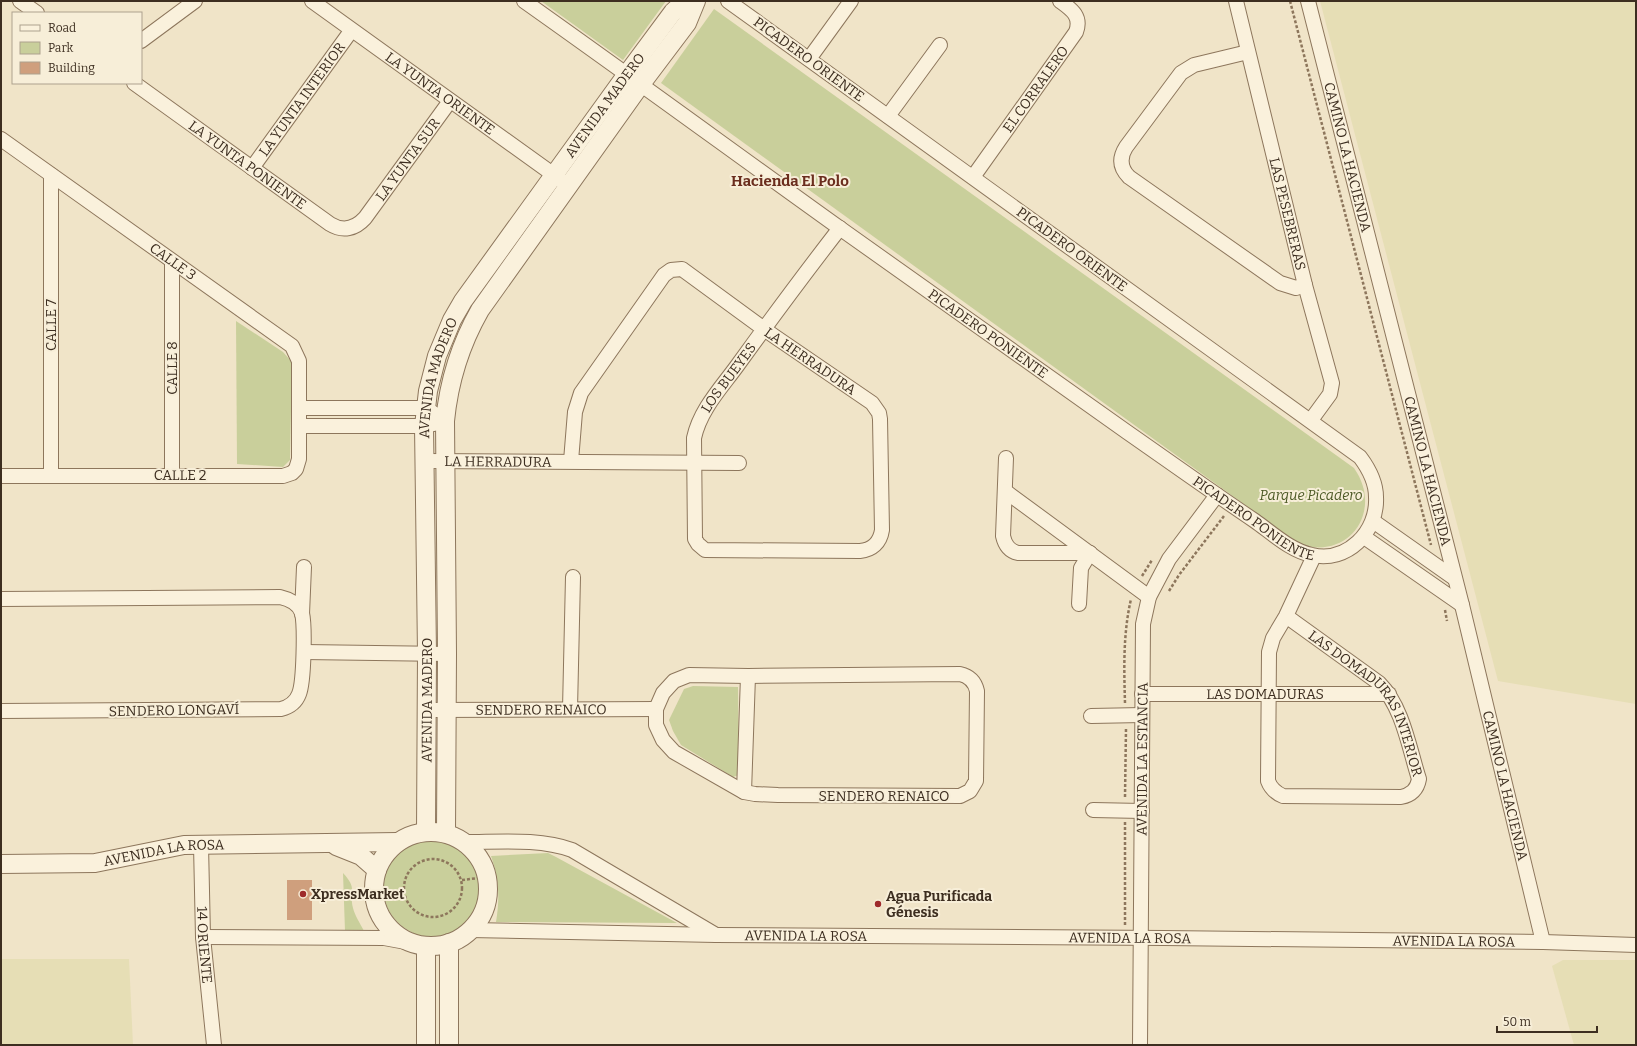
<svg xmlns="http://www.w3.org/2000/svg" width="1637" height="1046" viewBox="0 0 1637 1046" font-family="Bitter,serif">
	<rect width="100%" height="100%" fill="#f0e4c8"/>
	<g fill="#e6deb5">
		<polygon points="1320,1 1636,1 1636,704 1498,681"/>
		<polygon points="1,959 129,959 133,1045 1,1045"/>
		<polygon points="1563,960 1636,960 1636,1045 1574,1045 1552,966"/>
	</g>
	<g fill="#c9cf9b">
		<polygon points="541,1 666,1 623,60"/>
		<path d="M 714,9 L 1354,468 C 1384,511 1349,561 1299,544 L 661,83 Z"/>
		<polygon points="236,321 283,352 292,362 290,460 283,467 237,464"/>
		<polygon points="693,686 738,687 739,775 733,777 681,745 673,731 669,720 684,689"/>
		<circle cx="433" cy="887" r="50"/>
		<path d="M 548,853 L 556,857 L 677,923 L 496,922 C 500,898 499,879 491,856 Z"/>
		<path d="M 343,873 C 358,889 349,891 353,908 C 355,916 360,923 364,931 L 345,931 Z"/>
	</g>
	<rect fill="#cf9f7d" x="287" y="880" width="25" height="40"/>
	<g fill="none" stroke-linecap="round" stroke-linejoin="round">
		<g stroke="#8d765c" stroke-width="16">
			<g id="minor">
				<polyline points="20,1 37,13"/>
				<path id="s1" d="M 312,1 L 561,180"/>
				<path id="s2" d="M 524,1 C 630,76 735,153 841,229 C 936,297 1032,364 1127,432 C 1170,462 1212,492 1255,521 C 1272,533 1291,551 1312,555 C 1347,563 1378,532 1376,497 C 1376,482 1369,469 1360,457 L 728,1"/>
				<path id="s3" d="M 1236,1 L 1305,285 L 1332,383 L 1330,394 L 1311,420"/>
				<path id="s4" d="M 1308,1 L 1462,605 L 1543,942"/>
				<polyline points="141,41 195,1"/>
				<path d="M 1248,52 L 1194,65 L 1181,73 L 1126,147 C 1119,158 1120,168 1129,177 L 1280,283 L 1296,288 L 1305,285"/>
				<polyline points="809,59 851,1"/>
				<path id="s5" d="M 134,83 L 330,224 C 343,232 355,229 365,218 L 450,101"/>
				<polyline points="888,116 940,45"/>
				<path id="s6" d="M 1,139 L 292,346 L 299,361 L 299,459 L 296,469 L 292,473 L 283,476 L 1,476"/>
				<path id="s7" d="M 252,168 L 351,31"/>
				<polyline points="51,175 51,475"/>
				<path id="s8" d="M 973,177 L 1076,32 C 1082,16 1071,9 1060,1"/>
				<polyline points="172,262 172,475"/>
				<polyline points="300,408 426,408 445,421"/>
				<polyline points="301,426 424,426 434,424"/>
				<path d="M 1006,458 L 1003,536 C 1005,545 1009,551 1018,553 L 1090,553"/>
				<path id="s9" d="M 425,461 L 739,463"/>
				<path id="s10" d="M 571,461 L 575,412 L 581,393 L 664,275 L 671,270 L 682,269 L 764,329 L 774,336 L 872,403 L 879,413 L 880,419 L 882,530 C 880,543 872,550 860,551 L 705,550 L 698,544 L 695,539 L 694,438 C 700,410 721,388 737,366 C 771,319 805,273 840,228"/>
				<polyline points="1005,491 1149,597"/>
				<polyline points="1373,521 1454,578"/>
				<polyline points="1364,537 1462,605"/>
				<path d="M 1,599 L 280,597 C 289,599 299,604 302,613 C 305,626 304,682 299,694 C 296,702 289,707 281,709 L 1,711"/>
				<polyline points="1079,604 1081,568 1090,553"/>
				<polyline points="302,614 304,567"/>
				<path id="s11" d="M 1286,616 L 1379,683 C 1403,707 1409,748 1419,779 C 1417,790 1411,795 1401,797 L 1283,796 C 1276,793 1271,789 1268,781 L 1269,652 L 1273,638 L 1286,616 L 1314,556"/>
				<polyline points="304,652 447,654"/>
				<path d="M 960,674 C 969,676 975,682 977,691 L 976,781 L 970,791 L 960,796 L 778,795 L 755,794 L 744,792 L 674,752 L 663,740 L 656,725 L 656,709 L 663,693 L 674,681 L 689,675 L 748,676 Z"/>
				<path id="s12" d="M 1142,694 L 1389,694"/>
				<polyline points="570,709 573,577"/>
				<path id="s13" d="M 426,710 L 656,709"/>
				<polyline points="1091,716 1142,715"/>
				<polyline points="744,792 748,676"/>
				<polyline points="1093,810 1142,811"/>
				<path d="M 465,842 C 499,842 540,838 572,850 L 716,935"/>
				<path id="s14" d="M 201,845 L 203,937 L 214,1045"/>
				<path id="s15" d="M 470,930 L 716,935 L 1164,938 L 1543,942 L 1636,945"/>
				<polyline points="203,937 384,938 411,943"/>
				<path id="s16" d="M 1140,1045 L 1143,624 L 1149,597 L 1169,559 L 1217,495"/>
			</g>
		</g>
		<g stroke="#8d765c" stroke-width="20">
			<g id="tertiary">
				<circle cx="431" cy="889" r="57"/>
				<path id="s17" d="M 426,832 L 427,653 L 424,426 L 428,391 L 437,356 L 452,320 L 463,301 L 627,74 L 673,12 L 685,1"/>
				<path d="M 446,833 L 447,654 L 445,421 C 449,380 460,345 480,310 L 641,84 L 687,23 L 696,1"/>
				<polyline points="336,846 361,856 377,870"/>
				<path id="s18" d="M 1,864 L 95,863 L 184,845 L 398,842"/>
				<polyline points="449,943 449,1045"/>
				<polyline points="426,946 426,1045"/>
			</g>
		</g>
		<g stroke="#8d765c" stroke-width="2.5" stroke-dasharray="3 2" stroke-linecap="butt">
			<polyline points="1290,1 1431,545"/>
			<polyline points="1142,576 1152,560"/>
			<polyline points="1169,591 1179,575 1224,516"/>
			<polyline points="1445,610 1447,621"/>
			<path d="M 1125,703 C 1124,668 1123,634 1131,599"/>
			<polyline points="1125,797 1126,728"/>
			<polyline points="1125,822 1125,925"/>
			<circle cx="433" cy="888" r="29"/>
			<polyline points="462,880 487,877"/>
			<polyline points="375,901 404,892"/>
		</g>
		<use href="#minor" stroke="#faf1dc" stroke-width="14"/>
		<use href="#tertiary" stroke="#faf1dc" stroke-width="18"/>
	</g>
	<g fill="#9e2a2b" stroke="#f7eed8" stroke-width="1.5">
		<circle cx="303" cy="894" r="4"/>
		<circle cx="878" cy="904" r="4"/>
	</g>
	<g text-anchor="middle" stroke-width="4" stroke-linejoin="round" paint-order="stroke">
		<g font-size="14" fill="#3d2e20" stroke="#f7eed8">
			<text transform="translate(809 59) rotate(36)" y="5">PICADERO ORIENTE</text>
			<text dy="5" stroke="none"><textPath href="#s8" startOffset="108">EL CORRALERO</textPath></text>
			<text dy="5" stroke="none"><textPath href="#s1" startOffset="158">LA YUNTA ORIENTE</textPath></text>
			<text dy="5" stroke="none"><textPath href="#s7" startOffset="85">LA YUNTA INTERIOR</textPath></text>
			<text dy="5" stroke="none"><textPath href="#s17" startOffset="780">AVENIDA MADERO</textPath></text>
			<text dy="5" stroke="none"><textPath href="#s4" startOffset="161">CAMINO LA HACIENDA</textPath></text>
			<text dy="5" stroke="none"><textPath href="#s5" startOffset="353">LA YUNTA SUR</textPath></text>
			<text dy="5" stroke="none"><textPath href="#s5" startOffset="140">LA YUNTA PONIENTE</textPath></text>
			<text dy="5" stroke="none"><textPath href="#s3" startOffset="219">LAS PESEBRERAS</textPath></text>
			<text transform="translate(1072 249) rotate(36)" y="5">PICADERO ORIENTE</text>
			<text dy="5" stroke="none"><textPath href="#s6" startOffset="211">CALLE 3</textPath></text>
			<text transform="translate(51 325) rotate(-90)" y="5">CALLE 7</text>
			<text dy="5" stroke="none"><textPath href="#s2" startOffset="571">PICADERO PONIENTE</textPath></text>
			<text dy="5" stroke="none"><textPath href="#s10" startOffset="391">LA HERRADURA</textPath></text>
			<text transform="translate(172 368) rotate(-90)" y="5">CALLE 8</text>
			<text dy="5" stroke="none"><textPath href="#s10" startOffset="969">LOS BUEYES</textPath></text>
			<text dy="5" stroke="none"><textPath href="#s17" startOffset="456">AVENIDA MADERO</textPath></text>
			<text dy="5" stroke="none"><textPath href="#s9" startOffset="73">LA HERRADURA</textPath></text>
			<text dy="5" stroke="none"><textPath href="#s4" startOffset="485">CAMINO LA HACIENDA</textPath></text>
			<text x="180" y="480">CALLE 2</text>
			<text dy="5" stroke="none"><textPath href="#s2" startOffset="895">PICADERO PONIENTE</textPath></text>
			<text dy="5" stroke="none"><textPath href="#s12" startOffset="123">LAS DOMADURAS</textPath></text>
			<text dy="5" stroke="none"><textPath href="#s17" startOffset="132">AVENIDA MADERO</textPath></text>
			<text dy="5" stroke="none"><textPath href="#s11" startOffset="123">LAS DOMADURAS INTERIOR</textPath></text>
			<text dy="5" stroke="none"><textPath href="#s13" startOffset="115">SENDERO RENAICO</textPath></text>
			<text transform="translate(174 710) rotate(-1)" y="5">SENDERO LONGAVÍ</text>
			<text dy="5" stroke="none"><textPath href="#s16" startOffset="286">AVENIDA LA ESTANCIA</textPath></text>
			<text dy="5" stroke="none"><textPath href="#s4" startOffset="809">CAMINO LA HACIENDA</textPath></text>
			<text x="884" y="801">SENDERO RENAICO</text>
			<text dy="5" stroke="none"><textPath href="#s18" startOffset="164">AVENIDA LA ROSA</textPath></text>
			<text dy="5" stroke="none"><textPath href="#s15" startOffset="336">AVENIDA LA ROSA</textPath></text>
			<text dy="5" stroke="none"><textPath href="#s15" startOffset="660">AVENIDA LA ROSA</textPath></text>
			<text dy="5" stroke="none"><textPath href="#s15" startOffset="984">AVENIDA LA ROSA</textPath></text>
			<text dy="5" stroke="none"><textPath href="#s14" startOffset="100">14 ORIENTE</textPath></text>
		</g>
		<g font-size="14" font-style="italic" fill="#4d5a26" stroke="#f7eed8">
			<text x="1311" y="500">Parque Picadero</text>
		</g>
		<g font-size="14" font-weight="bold" fill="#3d2e20" stroke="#f7eed8" text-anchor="start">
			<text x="311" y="899">XpressMarket</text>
			<text x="886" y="901">Agua Purificada<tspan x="886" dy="16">Génesis</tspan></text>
		</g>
		<g font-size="15" font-weight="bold" fill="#6b2e1e" stroke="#f7eed8">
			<text x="790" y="186">Hacienda El Polo</text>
		</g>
	</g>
	<rect width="1637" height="1046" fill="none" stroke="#3d2e20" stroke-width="4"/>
	<rect x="12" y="12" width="130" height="72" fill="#f7eed8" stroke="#ada18e"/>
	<rect x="20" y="25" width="20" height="6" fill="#faf1dc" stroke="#ada18e"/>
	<text x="48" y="32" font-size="12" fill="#3d2e20">Road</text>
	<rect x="20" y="42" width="20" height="12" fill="#c9cf9b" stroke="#ada18e"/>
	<text x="48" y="52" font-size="12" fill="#3d2e20">Park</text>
	<rect x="20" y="62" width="20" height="12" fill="#cf9f7d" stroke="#ada18e"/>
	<text x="48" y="72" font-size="12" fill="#3d2e20">Building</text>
	<path d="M1497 1026v6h100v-6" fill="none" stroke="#3d2e20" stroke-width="2"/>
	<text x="1503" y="1026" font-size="12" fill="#3d2e20" stroke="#f7eed8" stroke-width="3" paint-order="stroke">50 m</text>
</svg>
